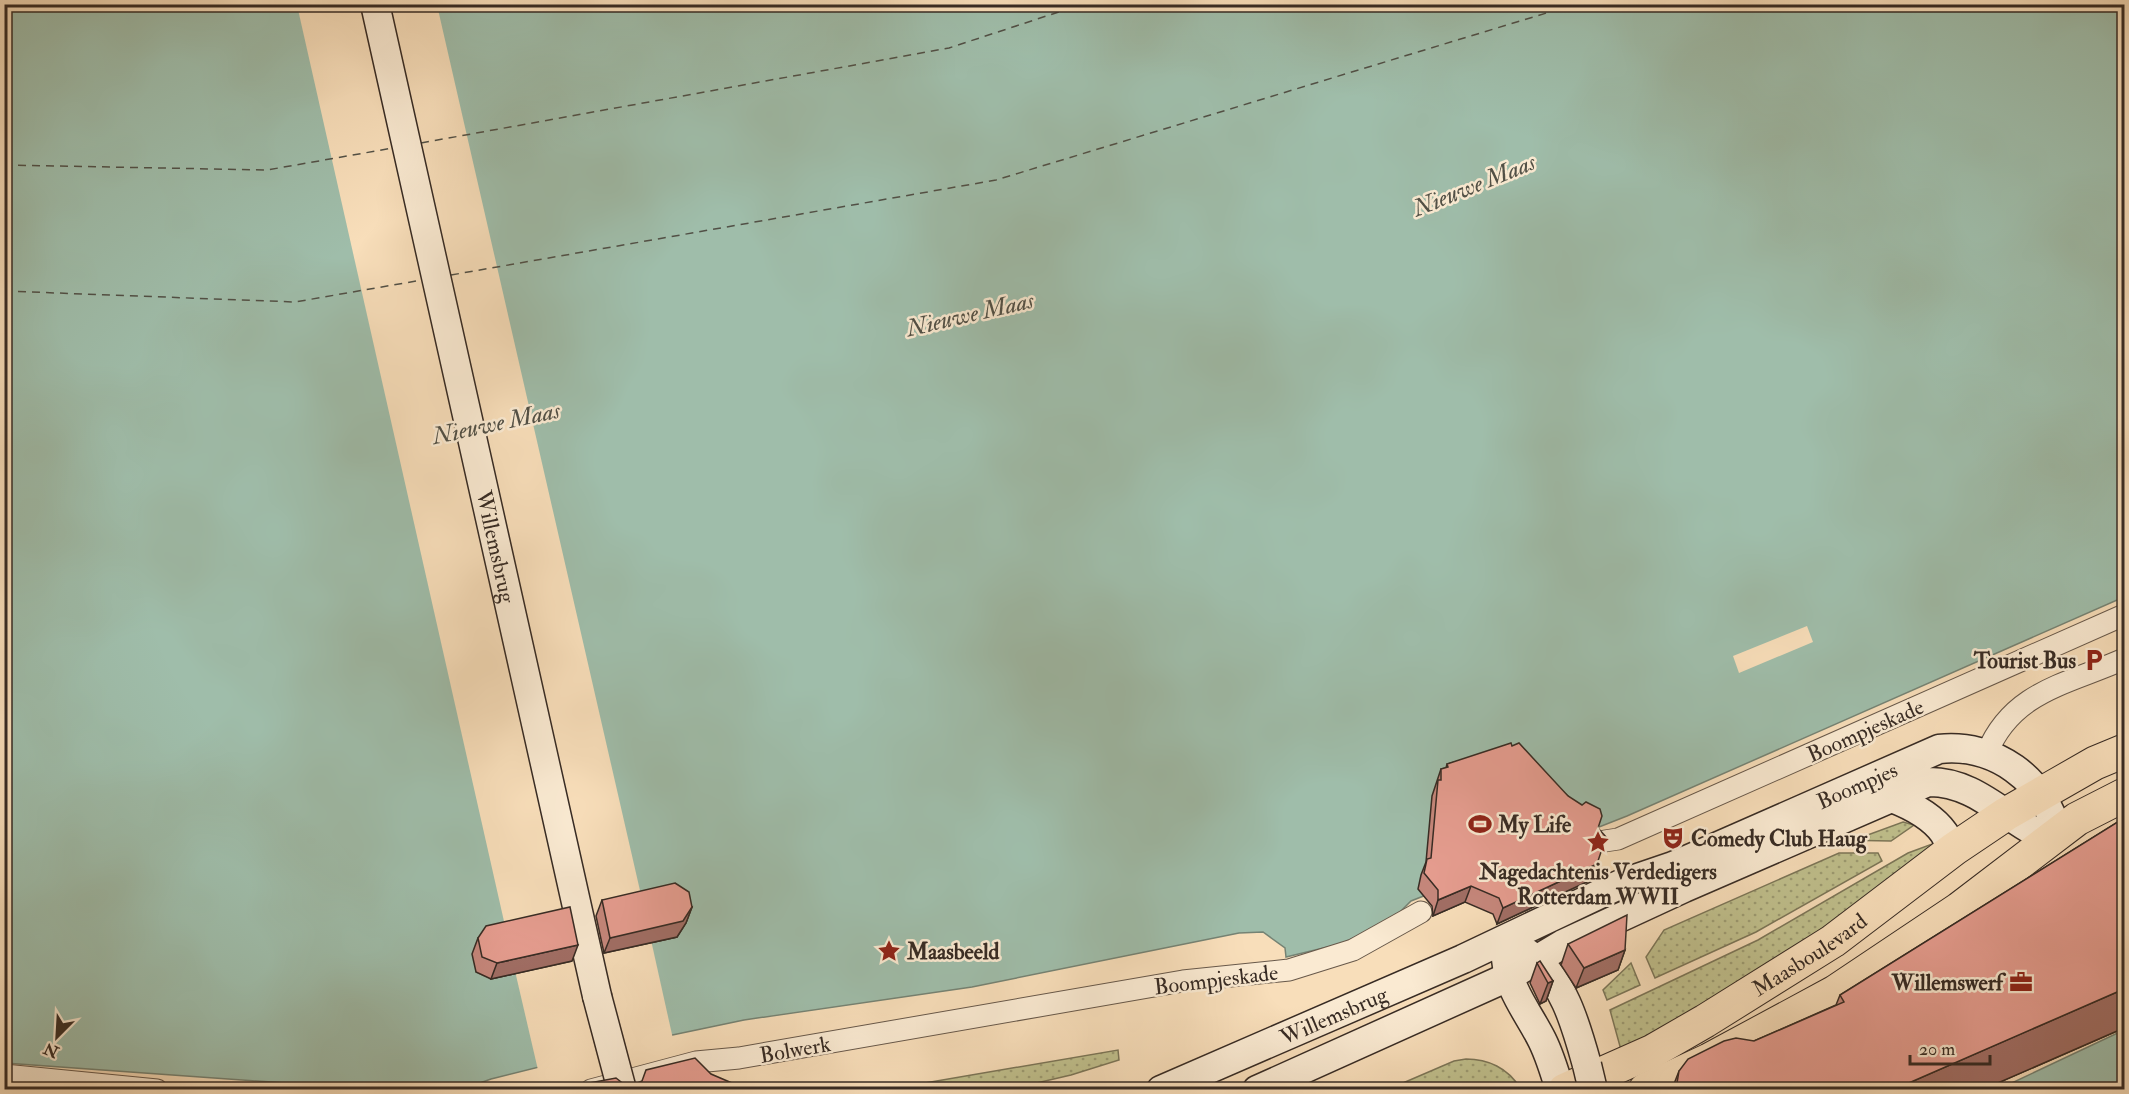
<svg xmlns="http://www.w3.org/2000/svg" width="2129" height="1094" viewBox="0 0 2129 1094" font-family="'IM FELL Double Pica',serif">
	<defs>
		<pattern id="grass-dots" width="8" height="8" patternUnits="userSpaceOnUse" patternTransform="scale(1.5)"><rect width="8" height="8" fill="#c0c08d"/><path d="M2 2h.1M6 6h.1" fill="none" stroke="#9d9c73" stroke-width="1.8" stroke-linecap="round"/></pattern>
	</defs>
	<rect width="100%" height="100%" fill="#f8deba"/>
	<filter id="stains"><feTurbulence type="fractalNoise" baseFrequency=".00333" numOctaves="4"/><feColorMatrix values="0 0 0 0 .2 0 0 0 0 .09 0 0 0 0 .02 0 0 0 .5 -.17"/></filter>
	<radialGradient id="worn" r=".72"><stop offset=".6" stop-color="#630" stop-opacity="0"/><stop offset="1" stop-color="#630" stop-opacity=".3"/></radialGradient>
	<g fill="url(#grass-dots)" stroke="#7c7658" stroke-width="1.5">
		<polygon points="1903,822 1914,825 1891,841 1837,840 1825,843 1824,840 1834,837 1865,836"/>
		<polygon points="1932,844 1934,846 1930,855 1738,986 1621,1050 1610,1010 1758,940 1908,853"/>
		<polygon points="1839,853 1878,853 1882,861 1756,932 1655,978 1646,957 1664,930"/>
		<polygon points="1631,963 1640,985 1607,1000 1603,990"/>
		<polygon points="1118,1050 1119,1060 1071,1075 1011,1089 890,1089"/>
		<path d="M 1466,1059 C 1488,1059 1508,1068 1520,1088 L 1389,1089 L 1454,1061 Z"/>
	</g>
	<g fill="#9fbdaa" stroke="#758374" stroke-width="1.5" fill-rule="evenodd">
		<path d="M 4,5 L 2124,5 L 2124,597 L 1627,816 L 1411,901 L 1390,922 L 1340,944 L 1286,957 L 1285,948 L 1263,932 L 1239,933 L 972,987 L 744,1020 L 639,1042 L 491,1079 L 480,1083 L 475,1089 L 370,1089 L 5,1063 ZM 669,899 L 677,937 L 491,979 L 476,972 L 481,942 Z"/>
		<polygon points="2124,1030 2124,1089 1999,1089"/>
	</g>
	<g fill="#f8deba">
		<polygon points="297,5 437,5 644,908 508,939"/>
		<polygon points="1807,626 1813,642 1739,673 1733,656"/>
		<polygon points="651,940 673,1039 538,1070 515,971"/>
	</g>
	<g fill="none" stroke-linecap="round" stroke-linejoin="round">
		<g stroke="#515046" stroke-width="1.5" stroke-dasharray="8 6" stroke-linecap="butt">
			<polyline points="421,143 949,48 1083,4"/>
			<polyline points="4,165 267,170 393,148"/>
			<polyline points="451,275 996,180 1576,4"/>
			<polyline points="4,291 295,302 422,280"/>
		</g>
		<g stroke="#67584a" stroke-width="23">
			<g id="street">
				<path d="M 1987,753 C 2012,691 2068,684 2124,659"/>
				<polyline points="1605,841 1618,839 2124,615"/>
				<polyline points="4,1075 157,1090"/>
				<polyline points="591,1090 696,1062 739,1058 1183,981 1289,970 1353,950 1421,912"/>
			</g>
		</g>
		<g stroke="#372b24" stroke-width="31">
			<g id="secondary">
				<path id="s1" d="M 375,4 L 597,996"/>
				<path d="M 1892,798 C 1910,805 1932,816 1944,833 C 1947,838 1949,844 1954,849"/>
				<path d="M 1527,953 C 1563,977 1576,1025 1587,1065"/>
				<path d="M 1506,959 C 1509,991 1528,1012 1542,1040 C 1550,1056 1555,1073 1560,1090"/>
				<path id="s2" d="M 1161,1090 L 1463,959 L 1623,883 L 1673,866 L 1939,749 C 1994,743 2045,779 2057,833 L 2047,835 L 2035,832 C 2000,813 1971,781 1928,782 L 1684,888 L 1563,944 L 1508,977 L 1257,1090"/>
			</g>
		</g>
		<g stroke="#372b24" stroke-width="35">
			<g id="primary">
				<path id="s3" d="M 1565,1090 L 1653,1051 L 1705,1021 L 1833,941 L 1954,849 L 2006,814 L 2095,763 L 2124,751"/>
				<polyline points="1645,1090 1709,1060 1835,992 1959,909 2077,819 2124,795"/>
			</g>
		</g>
		<use href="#street" stroke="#faead2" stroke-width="21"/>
		<use href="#secondary" stroke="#faead2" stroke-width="28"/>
		<use href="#primary" stroke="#f8deba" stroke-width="33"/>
		<g stroke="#372b24" stroke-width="31" stroke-linecap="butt">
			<g id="secondary-bridge">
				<polyline points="597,996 622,1090"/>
				<polyline points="1587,1065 1593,1090"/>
			</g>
		</g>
		<use href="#secondary-bridge" stroke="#faead2" stroke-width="28"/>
	</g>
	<g fill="#c6877c" stroke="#372b24" stroke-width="1.5">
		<polygon points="1512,746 1568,796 1598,828 1591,880 1497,924 1493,914 1465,902 1433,916 1432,906 1418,889 1421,875 1426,862 1432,796 1441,769 1446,768 1447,764"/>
		<polygon points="2124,818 2124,1028 1984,1089 1672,1089 1679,1071 1754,1041 1836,1005 1840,995"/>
		<polygon points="602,900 692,907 686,923 677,937 604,953 596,916"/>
		<polygon points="478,938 572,961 491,979 476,972 472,954"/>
		<polygon points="1568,944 1625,950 1618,970 1576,988 1561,965"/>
		<polygon points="1537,963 1553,981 1546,1001 1540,1004 1530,983"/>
	</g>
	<g fill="#a16e65" stroke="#372b24" stroke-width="1.5">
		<polygon points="1597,864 1591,880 1497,924 1503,908"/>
		<polygon points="1471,886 1465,902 1433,916 1438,900"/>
		<polygon points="692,907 686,923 677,937 604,953 610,938"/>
		<polygon points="578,945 572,961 491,979 497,963"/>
		<polygon points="1625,950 1618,970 1576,988 1584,968"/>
		<polygon points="1553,981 1546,1001 1540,1004 1548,983"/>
		<polygon points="2124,989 2124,1028 1984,1089 1895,1089"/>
	</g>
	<g fill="#e69d90" stroke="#372b24" stroke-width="1.5">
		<polygon points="1511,743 1512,746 1519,743 1568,796 1582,805 1586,802 1600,809 1602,816 1598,828 1606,837 1597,864 1503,908 1499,898 1471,886 1438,900 1438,890 1424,873 1427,859 1431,858 1438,780 1441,780 1441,769 1448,767 1447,764"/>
		<polygon points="2124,818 2124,989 1895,1089 1676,1089 1679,1071 1688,1059 1724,1041 1736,1038 1754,1041 1844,1002 1840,995"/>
		<polygon points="675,883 689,892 692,907 683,921 610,938 602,900"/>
		<polygon points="570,907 578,945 497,963 482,957 478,938 486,926"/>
		<polygon points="1627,915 1625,950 1584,968 1568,944"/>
		<polygon points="1540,961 1553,981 1548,983 1537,963"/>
		<polygon points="695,1058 711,1074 746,1089 557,1089 616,1078 625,1085 633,1085 642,1081 646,1070"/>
	</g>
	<defs>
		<g id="parking-bare" transform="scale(1.8)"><path d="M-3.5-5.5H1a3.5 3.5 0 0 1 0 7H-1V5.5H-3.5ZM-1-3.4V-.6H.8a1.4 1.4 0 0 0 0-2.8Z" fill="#8f2418" stroke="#faead2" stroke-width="2.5" paint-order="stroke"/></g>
		<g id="stadium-bare" transform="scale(1.8)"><path d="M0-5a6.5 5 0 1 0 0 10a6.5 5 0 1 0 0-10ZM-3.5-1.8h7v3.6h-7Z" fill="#8f2418" stroke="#faead2" stroke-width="2.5" paint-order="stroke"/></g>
		<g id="theatre-bare" transform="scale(1.8)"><path d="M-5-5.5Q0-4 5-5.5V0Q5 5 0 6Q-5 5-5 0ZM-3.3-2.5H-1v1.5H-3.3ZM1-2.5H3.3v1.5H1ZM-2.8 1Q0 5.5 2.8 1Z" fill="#8f2418" stroke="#faead2" stroke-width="2.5" paint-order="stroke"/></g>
		<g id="sight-bare" transform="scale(1.8)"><path d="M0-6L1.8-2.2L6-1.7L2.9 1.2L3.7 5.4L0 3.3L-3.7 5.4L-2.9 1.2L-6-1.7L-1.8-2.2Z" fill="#8f2418" stroke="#faead2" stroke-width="2.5" paint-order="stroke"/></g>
		<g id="office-bare" transform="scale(1.8)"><path d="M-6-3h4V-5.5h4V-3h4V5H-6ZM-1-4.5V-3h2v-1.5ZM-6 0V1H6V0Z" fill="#8f2418" stroke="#faead2" stroke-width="2.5" paint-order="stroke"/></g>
	</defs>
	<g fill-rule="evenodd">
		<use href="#parking-bare" x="2094" y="660"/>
		<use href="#stadium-bare" x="1480" y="824"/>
		<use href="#theatre-bare" x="1673" y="838"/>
		<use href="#sight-bare" x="1598" y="842"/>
		<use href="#sight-bare" x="889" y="951"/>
		<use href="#office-bare" x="2021" y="982"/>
	</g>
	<g text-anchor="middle" stroke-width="5" stroke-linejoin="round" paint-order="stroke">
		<g font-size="22" fill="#372b24" stroke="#faead2">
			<text dy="8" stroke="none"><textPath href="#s1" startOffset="556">Willemsbrug</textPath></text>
			<text transform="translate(1865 730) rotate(-24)" y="8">Boompjeskade</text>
			<text dy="8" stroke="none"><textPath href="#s2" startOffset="760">Boompjes</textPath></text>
			<text dy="8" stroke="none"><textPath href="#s3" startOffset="280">Maasboulevard</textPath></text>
			<text transform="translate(1216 979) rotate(-7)" y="8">Boompjeskade</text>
			<text dy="8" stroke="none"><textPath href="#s2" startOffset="188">Willemsbrug</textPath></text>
			<text transform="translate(795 1049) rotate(-10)" y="8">Bolwerk</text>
		</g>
		<g font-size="22" font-weight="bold" fill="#372b24" stroke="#faead2" text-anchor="start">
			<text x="2076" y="668" text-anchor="end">Tourist Bus</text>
			<text x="1498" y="832">My Life</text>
			<text x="1691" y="846">Comedy Club Haug</text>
			<text x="1598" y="879" text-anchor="middle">Nagedachtenis Verdedigers<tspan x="1598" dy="25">Rotterdam WWII</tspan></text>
			<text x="907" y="959">Maasbeeld</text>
			<text x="2003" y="990" text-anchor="end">Willemswerf</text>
		</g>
		<g font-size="24" font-style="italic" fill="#515046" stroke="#faead2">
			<text transform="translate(1474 185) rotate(-22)" y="8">Nieuwe Maas</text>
			<text transform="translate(970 314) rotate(-13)" y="8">Nieuwe Maas</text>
			<text transform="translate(496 423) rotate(-12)" y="8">Nieuwe Maas</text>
		</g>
	</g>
	<rect width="2129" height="1094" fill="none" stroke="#f8deba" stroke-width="24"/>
	<rect x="6" y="6" width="2117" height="1082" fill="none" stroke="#372b24" stroke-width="3"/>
	<rect x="12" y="12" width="2105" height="1070" fill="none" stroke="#372b24" stroke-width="1.5"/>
	<g transform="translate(57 1037) rotate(204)" stroke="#faead2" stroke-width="4.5" paint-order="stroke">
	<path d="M0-4.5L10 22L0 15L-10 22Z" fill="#372b24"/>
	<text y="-9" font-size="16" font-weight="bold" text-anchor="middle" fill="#372b24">N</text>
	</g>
	<path d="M1910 1055v9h80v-9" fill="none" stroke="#372b24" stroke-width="3"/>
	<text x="1919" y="1055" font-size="18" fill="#372b24" stroke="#faead2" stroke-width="4.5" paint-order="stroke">20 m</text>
	<rect width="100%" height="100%" filter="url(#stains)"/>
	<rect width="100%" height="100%" fill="url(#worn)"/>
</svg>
